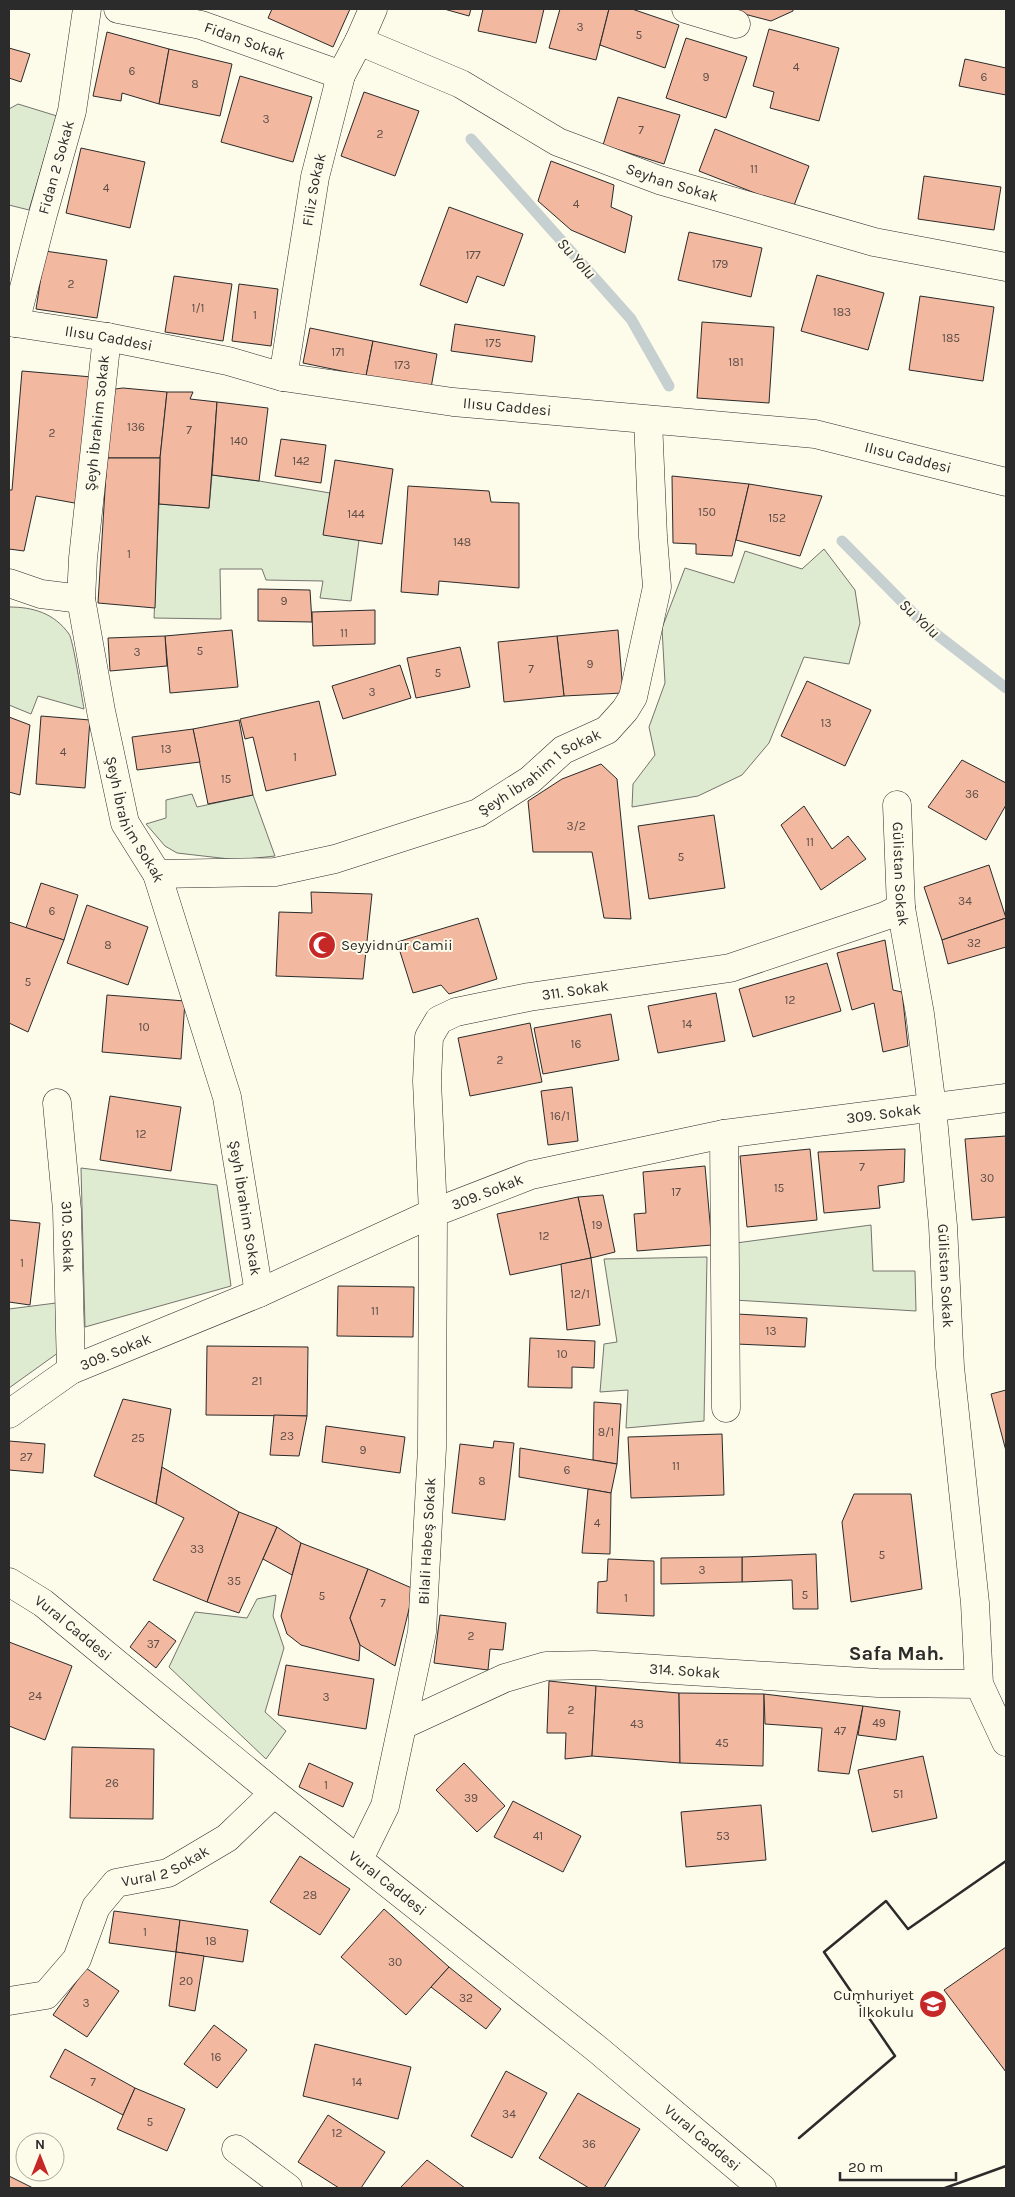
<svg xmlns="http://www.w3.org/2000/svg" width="1015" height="2197" viewBox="0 0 1015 2197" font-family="Karla,sans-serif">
	<rect width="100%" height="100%" fill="#fdfbea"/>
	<g fill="#deebd1" stroke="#74746e">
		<polygon points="18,104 57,116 29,210 9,205 9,109"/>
		<polygon points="212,475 259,481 330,493 359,540 351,601 320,598 323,581 266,580 262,569 220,569 221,619 154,618 159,504 209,508"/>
		<polygon points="824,549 855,590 860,623 849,664 804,657 769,743 742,775 698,796 632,807 633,784 655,755 649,727 665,683 662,628 685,568 734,583 745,551 802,569"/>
		<path d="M 9,607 C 33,607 54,613 69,634 C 73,639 82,698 84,709 L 38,696 L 31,714 L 9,705 Z"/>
		<polygon points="192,794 197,807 253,795 275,856 238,860 177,853 165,846 146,824 166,818 166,800"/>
		<polygon points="81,1168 217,1185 231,1286 85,1327"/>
		<polygon points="871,1225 873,1271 915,1271 916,1311 734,1300 736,1243"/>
		<polygon points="707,1257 704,1421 626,1428 628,1390 600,1392 604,1344 617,1342 604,1259"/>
		<polygon points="56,1303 62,1350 9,1388 9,1309"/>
		<polygon points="276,1595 273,1616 284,1648 265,1712 286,1731 266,1759 169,1667 195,1612 247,1618 257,1599"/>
	</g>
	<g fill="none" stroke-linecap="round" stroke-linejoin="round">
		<g stroke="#c7d0d0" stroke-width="11">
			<polyline points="471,139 631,319 669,386"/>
			<polyline points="842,541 927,627 1006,688"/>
		</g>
	</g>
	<g fill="#f2b8a0" stroke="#2b2b2b">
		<polygon points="272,9 350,9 333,47 268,18"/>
		<polygon points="444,9 471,9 469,16"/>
		<polygon points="483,9 544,9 536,43 478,31"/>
		<polygon points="560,9 609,9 596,60 549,48"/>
		<polygon points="609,9 632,9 679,25 665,68 600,45"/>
		<polygon points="725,9 793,9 793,11 771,21"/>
		<polygon points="769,29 839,48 819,121 770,108 774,92 753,86"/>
		<polygon points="107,32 169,49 159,104 122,93 121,101 93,96"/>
		<polygon points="686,38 747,57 726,118 666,98"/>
		<polygon points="9,48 30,54 21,82 9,78"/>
		<polygon points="169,49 232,64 220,116 159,104"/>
		<polygon points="965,59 1006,68 1006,95 959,86"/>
		<polygon points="240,76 312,97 293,162 221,142"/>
		<polygon points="364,92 419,111 395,176 341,156"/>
		<polygon points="618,97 680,115 664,164 603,145"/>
		<polygon points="715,129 809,166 793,208 699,171"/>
		<polygon points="81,148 145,162 130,228 66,213"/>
		<polygon points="551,161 614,185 611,207 632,216 625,253 571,230 538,201"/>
		<polygon points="924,176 1001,187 994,230 918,219"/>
		<polygon points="449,207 523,234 504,286 477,276 467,303 420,285"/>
		<polygon points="689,232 762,248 751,297 678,280"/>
		<polygon points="45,251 107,260 97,318 36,309"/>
		<polygon points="817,275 884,293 868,350 801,331"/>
		<polygon points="174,276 232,284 223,341 165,332"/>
		<polygon points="239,284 278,289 271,346 232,341"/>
		<polygon points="920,296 994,307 983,381 909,370"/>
		<polygon points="702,322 774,327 769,403 697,398"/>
		<polygon points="455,324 535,336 532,362 451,351"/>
		<polygon points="310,328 373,341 366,376 303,363"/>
		<polygon points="373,341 437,354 431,388 366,376"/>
		<polygon points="22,371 92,377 80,504 36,496 24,551 9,549 9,490 12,490"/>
		<polygon points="123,388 167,392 160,458 107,458 115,389"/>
		<polygon points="167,392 193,392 190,399 217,402 209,508 159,504 160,458"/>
		<polygon points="217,402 268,408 259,481 212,475"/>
		<polygon points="281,439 326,445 321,483 275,476"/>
		<polygon points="107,458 160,458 155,608 98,603"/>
		<polygon points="335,460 393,469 382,544 323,535"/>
		<polygon points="672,476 749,484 732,556 696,554 696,544 673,543"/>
		<polygon points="749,484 822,496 800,556 736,540"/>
		<polygon points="408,486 489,491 491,502 519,503 519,588 439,581 438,595 401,592"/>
		<polygon points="258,589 310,590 312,622 258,621"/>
		<polygon points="375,610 375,644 313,646 312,612"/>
		<polygon points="232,630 238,687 170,693 165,636"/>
		<polygon points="618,630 623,693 564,696 557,636"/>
		<polygon points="165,636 167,666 110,671 108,638"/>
		<polygon points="557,636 564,696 504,702 498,642"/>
		<polygon points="460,647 470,687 416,698 407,658"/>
		<polygon points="400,665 411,698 343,719 332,686"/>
		<polygon points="807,681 871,710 845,766 781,736"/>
		<polygon points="319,701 336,775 266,791 253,737 245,739 240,719"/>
		<polygon points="41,716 90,720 85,788 36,784"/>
		<polygon points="9,717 30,725 20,795 9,792"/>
		<polygon points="239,720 253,795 208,804 193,729"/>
		<polygon points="193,729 200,762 137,770 132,737"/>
		<polygon points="962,760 1006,783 1006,805 986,840 928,807"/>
		<polygon points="601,764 617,779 631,919 604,918 592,852 533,852 528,801 562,779"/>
		<polygon points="804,806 832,849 848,836 866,859 821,890 781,825"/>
		<polygon points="714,815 725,888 649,899 638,826"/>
		<polygon points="989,865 1006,918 942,940 924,887"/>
		<polygon points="41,883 78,895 64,940 26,928"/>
		<polygon points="311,892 372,894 363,979 276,976 279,912 312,913"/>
		<polygon points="87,905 148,927 128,985 67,963"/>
		<polygon points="478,918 497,979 449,994 441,985 413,993 397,942"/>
		<polygon points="1006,918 1006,947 948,964 942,940"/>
		<polygon points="9,922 64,940 28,1032 9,1023"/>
		<polygon points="885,940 893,990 902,992 908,1046 883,1052 874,1003 852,1010 837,953"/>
		<polygon points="827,963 841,1011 753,1037 739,989"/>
		<polygon points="716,993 725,1041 658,1053 648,1006"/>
		<polygon points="107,995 185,1001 181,1059 102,1052"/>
		<polygon points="611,1014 619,1060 543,1074 534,1028"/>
		<polygon points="530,1023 542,1082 470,1096 458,1038"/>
		<polygon points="572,1087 578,1141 548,1145 541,1091"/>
		<polygon points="110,1096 181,1107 171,1171 100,1160"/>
		<polygon points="1006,1136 1006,1217 972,1220 965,1139"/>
		<polygon points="810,1149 817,1220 747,1227 740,1156"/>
		<polygon points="905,1149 904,1182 878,1186 880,1208 824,1213 818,1152"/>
		<polygon points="705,1166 712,1245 637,1251 634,1214 646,1213 643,1172"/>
		<polygon points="603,1195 615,1252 591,1258 578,1197"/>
		<polygon points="578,1197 591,1258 510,1275 497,1214"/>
		<polygon points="9,1220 40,1223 30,1305 9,1302"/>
		<polygon points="591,1258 600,1325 567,1330 561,1264"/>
		<polygon points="338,1286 414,1287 413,1337 337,1336"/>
		<polygon points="737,1314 807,1318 805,1347 736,1344"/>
		<polygon points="530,1338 595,1341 594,1368 572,1367 572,1388 528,1387"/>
		<polygon points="207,1346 308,1347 307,1416 206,1415"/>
		<polygon points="1006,1390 1006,1451 991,1394"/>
		<polygon points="123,1399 171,1409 156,1504 94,1476"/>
		<polygon points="594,1402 621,1404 617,1464 593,1460"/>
		<polygon points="274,1415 307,1416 299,1456 270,1455"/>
		<polygon points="326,1426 405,1437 400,1473 322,1462"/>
		<polygon points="722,1434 724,1495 631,1498 628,1437"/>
		<polygon points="9,1441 45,1444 43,1473 9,1470"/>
		<polygon points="494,1441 514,1443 505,1520 452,1513 460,1444 493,1448"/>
		<polygon points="520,1448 617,1464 611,1493 519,1477"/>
		<polygon points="162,1467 239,1512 207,1602 153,1580 184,1518 156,1504"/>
		<polygon points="588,1489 611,1493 610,1554 582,1553"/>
		<polygon points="854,1494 911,1494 922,1589 851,1602 842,1522"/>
		<polygon points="239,1512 277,1527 239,1613 207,1602"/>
		<polygon points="277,1527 301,1543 292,1575 263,1559"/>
		<polygon points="301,1543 368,1569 350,1618 360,1645 359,1661 301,1645 287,1634 281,1616"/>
		<polygon points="816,1554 818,1609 793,1609 792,1580 742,1582 742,1557"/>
		<polygon points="742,1557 742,1582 661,1584 661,1558"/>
		<polygon points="608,1559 654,1561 654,1616 597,1613 598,1582 607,1581"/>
		<polygon points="368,1569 414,1589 395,1666 360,1645 350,1618"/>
		<polygon points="440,1615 506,1623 503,1650 490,1649 488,1670 434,1663"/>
		<polygon points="149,1621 176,1641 156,1668 130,1647"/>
		<polygon points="9,1642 72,1666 45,1740 9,1726"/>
		<polygon points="286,1665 374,1679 366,1729 278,1715"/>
		<polygon points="549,1681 596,1686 592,1756 565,1759 566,1733 547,1733"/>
		<polygon points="596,1686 679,1693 680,1763 592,1756"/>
		<polygon points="679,1693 764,1694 763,1766 680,1763"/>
		<polygon points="764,1694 863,1706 849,1774 818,1771 822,1728 765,1724"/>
		<polygon points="863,1706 900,1711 896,1740 858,1735"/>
		<polygon points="72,1747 154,1749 153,1819 70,1818"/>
		<polygon points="923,1756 937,1818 872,1832 858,1770"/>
		<polygon points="309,1763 353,1783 343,1807 299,1787"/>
		<polygon points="464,1763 505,1806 477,1832 436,1790"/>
		<polygon points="513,1801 581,1836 563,1872 494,1837"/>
		<polygon points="761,1805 766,1860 686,1867 681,1812"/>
		<polygon points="300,1856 350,1889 320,1935 270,1902"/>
		<polygon points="384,1909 449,1967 406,2015 341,1957"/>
		<polygon points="114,1911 180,1920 176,1952 109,1943"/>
		<polygon points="180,1920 248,1930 243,1962 176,1952"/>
		<polygon points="1006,1947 1006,2072 944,1990"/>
		<polygon points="176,1952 204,1956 195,2011 169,2006"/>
		<polygon points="449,1967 501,2009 486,2029 431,1987"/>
		<polygon points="86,1968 119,1991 87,2037 53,2015"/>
		<polygon points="214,2025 247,2050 217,2088 184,2064"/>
		<polygon points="315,2044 411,2067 398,2119 303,2096"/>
		<polygon points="65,2049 135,2088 123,2115 50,2077"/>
		<polygon points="506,2071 547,2093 512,2158 471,2136"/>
		<polygon points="135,2088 185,2109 167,2151 117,2129"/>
		<polygon points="578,2093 640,2129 604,2188 589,2188 539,2158"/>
		<polygon points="328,2115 385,2152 361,2188 339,2188 298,2162"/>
		<polygon points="427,2160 465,2188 400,2188"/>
		<polygon points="9,2176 33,2188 9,2188"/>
	</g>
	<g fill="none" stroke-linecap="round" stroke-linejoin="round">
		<g stroke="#2b2b2b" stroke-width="29">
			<g id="minor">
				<path id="s1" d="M 118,9 L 201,25 L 341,75"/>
				<polyline points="686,9 736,24"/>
				<path id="s2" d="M 359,41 L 461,84 L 558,142 L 659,180 L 874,242 L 1006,267"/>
				<path id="s3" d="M 15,323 L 43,214 L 72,111 L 87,9"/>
				<path id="s4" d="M 107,337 L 83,558 L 81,599 L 101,711 L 125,823 L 157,874 L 227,1097 L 259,1293"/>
				<path id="s5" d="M 283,377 L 315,177 L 341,75 L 359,41 L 373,9"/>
				<polyline points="9,583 41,594 81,599"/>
				<path id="s6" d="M 897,805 L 901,908 L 920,1014 L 932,1107 L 943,1226 L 950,1367 L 975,1603 L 979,1684 L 1006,1742"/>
				<path id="s7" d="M 157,874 L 275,872 L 335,859 L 478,813 L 530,780 L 563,750 L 607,730 L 625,710 L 633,697 L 657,587 L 653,537 L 648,420"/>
				<path id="s8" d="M 57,1103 L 67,1210 L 71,1370"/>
				<polyline points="724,1134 726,1408"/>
				<path id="s9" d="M 9,1414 L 71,1370 L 259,1293 L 433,1213 L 531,1175 L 724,1134 L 1006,1098"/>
				<path id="s10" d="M 9,1582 L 43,1603 L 274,1793 L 597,2049 L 762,2188"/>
				<path id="s11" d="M 403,1725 L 505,1678 L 546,1666 L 594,1665 L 878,1683 L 979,1684"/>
				<path id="s12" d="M 359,1859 L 385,1806 L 422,1632 L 432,1448 L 433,1213 L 427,1081 L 429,1037 L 439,1020 L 456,1012 L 529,997 L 730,968 L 885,916 L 901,908"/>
				<path id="s13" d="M 9,2001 L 46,1995 L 77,1959 L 96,1907 L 116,1883 L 168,1873 L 227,1838 L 274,1793"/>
				<polyline points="236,2149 288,2188"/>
			</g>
		</g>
		<g stroke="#2b2b2b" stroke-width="29">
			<g id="major">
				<path id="s14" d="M 9,322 L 107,337 L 228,361 L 283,377 L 453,402 L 815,434 L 1006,482"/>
			</g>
		</g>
		<use href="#minor" stroke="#fdfbea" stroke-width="28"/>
		<use href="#major" stroke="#fdfbea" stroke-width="28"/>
		<g stroke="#2b2b2b" stroke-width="2.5">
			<polyline points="799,2138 895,2056 824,1952 886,1901 908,1929 1006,1861"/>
			<polyline points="945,2188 1006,2166"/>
		</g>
	</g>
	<defs>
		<g id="mosque-disc" transform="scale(1.4375)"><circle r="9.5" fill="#c62828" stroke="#fdfbea"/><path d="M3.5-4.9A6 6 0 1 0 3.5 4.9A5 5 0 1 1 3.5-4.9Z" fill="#fff"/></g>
		<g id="school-disc" transform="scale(1.4375)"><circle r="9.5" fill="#c62828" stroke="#fdfbea"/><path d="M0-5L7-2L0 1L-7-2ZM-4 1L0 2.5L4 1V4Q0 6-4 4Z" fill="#fff"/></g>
	</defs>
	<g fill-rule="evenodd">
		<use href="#mosque-disc" x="322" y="945"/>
		<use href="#school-disc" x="933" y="2004"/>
	</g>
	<g text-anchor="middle" stroke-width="4" stroke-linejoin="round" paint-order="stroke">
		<g font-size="12" fill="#5d4e48">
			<text x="580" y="31">3</text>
			<text x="639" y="39">5</text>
			<text x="796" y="71">4</text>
			<text x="132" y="75">6</text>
			<text x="706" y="81">9</text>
			<text x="984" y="81">6</text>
			<text x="195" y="88">8</text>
			<text x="266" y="123">3</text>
			<text x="641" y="134">7</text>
			<text x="380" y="138">2</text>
			<text x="754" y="173">11</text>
			<text x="106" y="192">4</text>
			<text x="576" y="208">4</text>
			<text x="473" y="259">177</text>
			<text x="720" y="268">179</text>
			<text x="71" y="288">2</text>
			<text x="198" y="312">1/1</text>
			<text x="842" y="316">183</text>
			<text x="255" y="319">1</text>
			<text x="951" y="342">185</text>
			<text x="493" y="347">175</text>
			<text x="338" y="356">171</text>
			<text x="736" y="366">181</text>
			<text x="402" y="369">173</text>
			<text x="136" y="431">136</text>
			<text x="189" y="434">7</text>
			<text x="52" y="437">2</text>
			<text x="239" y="445">140</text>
			<text x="301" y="465">142</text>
			<text x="707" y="516">150</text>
			<text x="356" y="518">144</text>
			<text x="777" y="522">152</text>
			<text x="462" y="546">148</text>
			<text x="129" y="558">1</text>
			<text x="284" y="605">9</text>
			<text x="344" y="637">11</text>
			<text x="200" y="655">5</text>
			<text x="137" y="656">3</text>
			<text x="590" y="668">9</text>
			<text x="531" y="673">7</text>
			<text x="438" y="677">5</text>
			<text x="372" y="696">3</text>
			<text x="826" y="727">13</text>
			<text x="166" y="753">13</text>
			<text x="63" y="756">4</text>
			<text x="295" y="761">1</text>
			<text x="226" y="783">15</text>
			<text x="972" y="798">36</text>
			<text x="576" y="830">3/2</text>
			<text x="810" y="846">11</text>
			<text x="681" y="861">5</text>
			<text x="965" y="905">34</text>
			<text x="52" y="915">6</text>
			<text x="974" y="947">32</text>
			<text x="108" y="949">8</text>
			<text x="28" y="986">5</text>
			<text x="790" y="1004">12</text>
			<text x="687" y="1028">14</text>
			<text x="144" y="1031">10</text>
			<text x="576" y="1048">16</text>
			<text x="500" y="1064">2</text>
			<text x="560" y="1120">16/1</text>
			<text x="141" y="1138">12</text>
			<text x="862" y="1171">7</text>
			<text x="987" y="1182">30</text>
			<text x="779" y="1192">15</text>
			<text x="676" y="1196">17</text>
			<text x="597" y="1229">19</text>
			<text x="544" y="1240">12</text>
			<text x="22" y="1267">1</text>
			<text x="580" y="1298">12/1</text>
			<text x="375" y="1315">11</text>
			<text x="771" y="1335">13</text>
			<text x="562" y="1358">10</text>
			<text x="257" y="1385">21</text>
			<text x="606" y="1436">8/1</text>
			<text x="287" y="1440">23</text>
			<text x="138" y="1442">25</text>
			<text x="363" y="1454">9</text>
			<text x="26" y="1461">27</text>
			<text x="676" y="1470">11</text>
			<text x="567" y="1474">6</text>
			<text x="482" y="1485">8</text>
			<text x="597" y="1527">4</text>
			<text x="197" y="1553">33</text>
			<text x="882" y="1559">5</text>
			<text x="702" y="1574">3</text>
			<text x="234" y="1585">35</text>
			<text x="805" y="1599">5</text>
			<text x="322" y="1600">5</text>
			<text x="626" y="1602">1</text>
			<text x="383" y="1607">7</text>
			<text x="471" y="1640">2</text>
			<text x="153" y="1648">37</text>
			<text x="35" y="1700">24</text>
			<text x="326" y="1701">3</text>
			<text x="571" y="1714">2</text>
			<text x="879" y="1727">49</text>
			<text x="637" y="1728">43</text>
			<text x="840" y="1735">47</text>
			<text x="722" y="1747">45</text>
			<text x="112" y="1787">26</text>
			<text x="326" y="1789">1</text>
			<text x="898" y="1798">51</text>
			<text x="471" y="1802">39</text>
			<text x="538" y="1840">41</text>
			<text x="723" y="1840">53</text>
			<text x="310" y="1899">28</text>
			<text x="145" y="1936">1</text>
			<text x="211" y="1945">18</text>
			<text x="395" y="1966">30</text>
			<text x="186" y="1985">20</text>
			<text x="466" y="2002">32</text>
			<text x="86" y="2007">3</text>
			<text x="216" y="2061">16</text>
			<text x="93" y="2086">7</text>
			<text x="357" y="2086">14</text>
			<text x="509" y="2118">34</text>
			<text x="150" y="2126">5</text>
			<text x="337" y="2137">12</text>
			<text x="589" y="2148">36</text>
		</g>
		<g font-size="15" fill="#2b2b2b" stroke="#fdfbea">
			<text dy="5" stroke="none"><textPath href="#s1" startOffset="131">Fidan Sokak</textPath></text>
			<text dy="5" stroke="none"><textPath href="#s3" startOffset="161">Fidan 2 Sokak</textPath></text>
			<text dy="5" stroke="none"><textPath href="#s2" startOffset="345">Seyhan Sokak</textPath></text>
			<text dy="5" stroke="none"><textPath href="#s5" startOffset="190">Filiz Sokak</textPath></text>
			<text dy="5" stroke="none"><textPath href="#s14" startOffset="101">Ilısu Caddesi</textPath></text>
			<text dy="5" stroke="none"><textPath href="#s14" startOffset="506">Ilısu Caddesi</textPath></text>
			<text transform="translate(97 423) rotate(-84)" y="5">Şeyh İbrahim Sokak</text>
			<text dy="5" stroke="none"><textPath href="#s14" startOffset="911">Ilısu Caddesi</textPath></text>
			<text dy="5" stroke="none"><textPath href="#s7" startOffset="404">Şeyh İbrahim 1 Sokak</textPath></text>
			<text dy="5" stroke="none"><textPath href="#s4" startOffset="492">Şeyh İbrahim Sokak</textPath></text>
			<text dy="5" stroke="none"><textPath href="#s6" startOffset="69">Gülistan Sokak</textPath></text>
			<text dy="5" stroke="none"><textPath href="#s12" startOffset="992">311. Sokak</textPath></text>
			<text dy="5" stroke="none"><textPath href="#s9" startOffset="934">309. Sokak</textPath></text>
			<text dy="5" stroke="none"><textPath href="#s9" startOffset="529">309. Sokak</textPath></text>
			<text dy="5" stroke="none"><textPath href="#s4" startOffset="898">Şeyh İbrahim Sokak</textPath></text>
			<text dy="5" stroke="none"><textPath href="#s8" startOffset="134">310. Sokak</textPath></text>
			<text dy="5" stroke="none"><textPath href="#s6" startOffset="474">Gülistan Sokak</textPath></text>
			<text dy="5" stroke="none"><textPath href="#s9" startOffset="124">309. Sokak</textPath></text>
			<text dy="5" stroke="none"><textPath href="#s12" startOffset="328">Bilali Habeş Sokak</textPath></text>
			<text dy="5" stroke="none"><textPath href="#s10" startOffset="79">Vural Caddesi</textPath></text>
			<text dy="5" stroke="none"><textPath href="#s11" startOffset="294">314. Sokak</textPath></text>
			<text dy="5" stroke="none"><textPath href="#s13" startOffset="224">Vural 2 Sokak</textPath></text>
			<text dy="5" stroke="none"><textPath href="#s10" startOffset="484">Vural Caddesi</textPath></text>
			<text dy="5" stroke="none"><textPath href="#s10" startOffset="889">Vural Caddesi</textPath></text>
		</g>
		<g font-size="15" fill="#2b2b2b" stroke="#fdfbea" text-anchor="start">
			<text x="341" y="950">Seyyidnur Camii</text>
			<text x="914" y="2000" text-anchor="end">Cumhuriyet<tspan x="914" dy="17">İlkokulu</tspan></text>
		</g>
		<g font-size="16" font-style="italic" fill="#2b2b2b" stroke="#fdfbea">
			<text transform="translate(577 258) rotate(48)" y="6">Su Yolu</text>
			<text transform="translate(920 618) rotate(43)" y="6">Su Yolu</text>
		</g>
		<g font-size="20" font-weight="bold" fill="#2b2b2b" stroke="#fdfbea">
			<text x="896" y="1660">Safa Mah.</text>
		</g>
	</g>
	<rect width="1015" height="2197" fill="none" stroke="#2b2b2b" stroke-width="20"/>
	<g transform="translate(40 2157)"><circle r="24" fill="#fdfbea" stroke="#a9a89e"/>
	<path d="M0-4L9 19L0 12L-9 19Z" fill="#c62828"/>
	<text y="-8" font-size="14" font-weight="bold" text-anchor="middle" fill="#2b2b2b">N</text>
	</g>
	<path d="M840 2172v8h116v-8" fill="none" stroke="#2b2b2b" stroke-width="2.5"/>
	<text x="848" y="2172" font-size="15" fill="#2b2b2b" stroke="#fdfbea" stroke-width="4" paint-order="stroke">20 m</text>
</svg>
